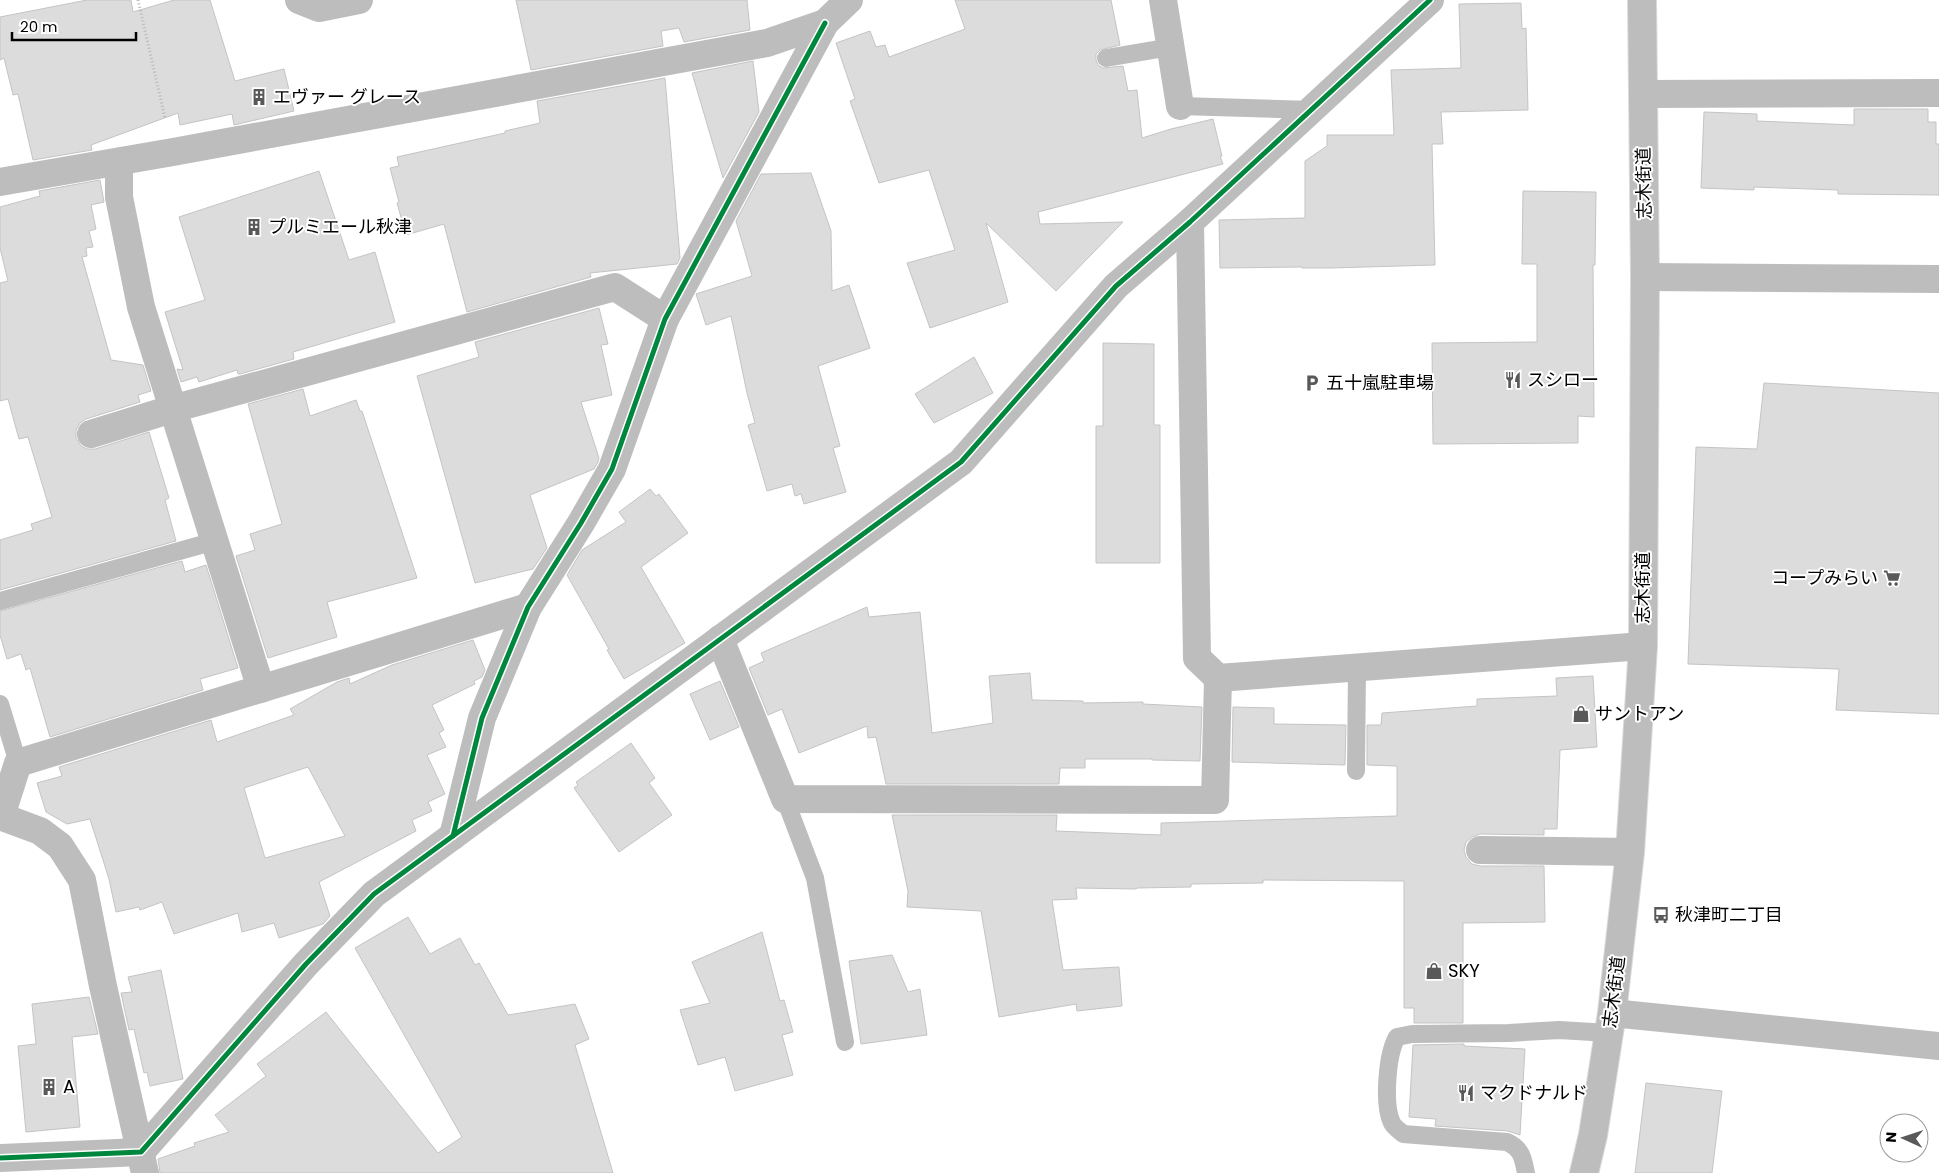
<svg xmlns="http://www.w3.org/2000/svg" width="1939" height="1173" viewBox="0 0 1939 1173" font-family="Poppins,'Noto Sans JP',sans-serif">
	<rect width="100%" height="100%" fill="#fff"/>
	<g fill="#dcdcdc" stroke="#c4c4c4" fill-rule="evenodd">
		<polygon points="87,0 131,0 133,12 174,0 210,0 235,81 284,69 294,111 234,125 232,114 180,125 178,113 91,145 92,150 33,160 18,94 13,95 4,58 0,60 0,17"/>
		<polygon points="516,0 747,0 750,30 684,42 679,28 661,31 663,46 531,70"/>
		<polygon points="955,0 1111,0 1120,45 1100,50 1096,54 1096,60 1098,65 1103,68 1123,66 1128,91 1137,90 1142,138 1171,129 1213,119 1222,156 1220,156 1223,164 1038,212 1040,224 1123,222 1056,291 986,223 1008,302 930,328 907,263 955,250 929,170 879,183 850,101 855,99 836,43 870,31 876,47 885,45 889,57 965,29"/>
		<polygon points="1521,3 1522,29 1526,28 1528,110 1441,112 1443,144 1432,144 1435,265 1330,268 1302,268 1302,267 1220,268 1219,220 1305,218 1305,161 1327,146 1327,135 1394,135 1391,70 1461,68 1459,4"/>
		<polygon points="753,61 759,112 723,178 692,73"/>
		<polygon points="665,78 680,258 677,264 590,273 591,277 467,312 444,224 406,235 397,203 399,202 390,168 399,166 397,157 505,133 505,131 540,123 537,101"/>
		<polygon points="1854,109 1928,109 1928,122 1936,122 1936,144 1939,144 1939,195 1838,194 1838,190 1754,187 1754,190 1701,188 1704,112 1757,114 1757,121 1854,125"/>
		<polygon points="319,171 349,260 375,252 395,322 293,352 294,359 240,374 238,374 237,370 199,382 197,377 181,382 177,369 183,370 165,312 205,300 179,217"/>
		<polygon points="811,173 831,231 832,291 849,285 870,348 818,366 840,446 833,448 846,492 804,504 801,494 795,496 792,484 767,491 748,425 755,423 747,393 731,316 706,325 696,294 752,276 736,221 761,174"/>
		<polygon points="100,180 104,202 91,205 96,229 89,231 93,247 86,248 87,256 82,257 111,360 143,365 151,391 138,395 140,402 86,419 80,423 76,430 76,438 81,446 87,449 95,449 149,432 169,498 165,500 176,541 0,590 0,540 33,530 31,524 52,517 28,437 19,439 8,399 0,401 0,283 8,281 0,248 0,207 40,196 39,191"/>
		<polygon points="1523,191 1596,192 1595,265 1593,265 1594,417 1578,416 1578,443 1433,444 1432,343 1537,342 1537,264 1522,264"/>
		<polygon points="599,308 608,344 601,345 612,395 581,402 599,458 598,462 594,469 530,495 547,548 533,569 475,583 417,376 479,357 475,342"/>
		<polygon points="1103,343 1154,344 1154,425 1160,425 1160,563 1096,563 1096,426 1103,426"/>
		<polygon points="974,357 993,393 934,423 915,394"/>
		<polygon points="1764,383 1939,393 1939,714 1836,710 1839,669 1688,664 1696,447 1757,449"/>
		<polygon points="303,389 310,416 356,400 360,411 362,411 417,578 327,602 337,637 268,658 236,556 255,550 250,534 282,524 248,404"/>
		<polygon points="650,489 656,496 659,494 688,533 641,567 685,643 624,679 607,650 609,649 567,575 582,550 626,522 619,512"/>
		<polygon points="182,561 185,572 206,565 238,668 200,679 203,690 50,737 30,668 26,670 21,654 7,659 0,635 0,611"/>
		<polygon points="867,607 869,617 920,612 932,733 993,723 989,676 1030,673 1032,700 1083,701 1083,703 1143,702 1143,704 1202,707 1200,761 1152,760 1152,759 1085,759 1085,768 1060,768 1059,784 886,784 876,737 868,738 867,726 799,753 782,709 768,715 749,668 764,661 761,653"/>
		<path d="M 473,640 L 485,670 L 482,677 L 474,681 L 475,684 L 432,705 L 444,730 L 439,733 L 446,747 L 427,755 L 445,794 L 428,802 L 432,811 L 412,820 L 416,831 L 319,882 L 330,916 L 323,924 L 279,938 L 274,923 L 242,932 L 238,913 L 174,934 L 162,902 L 140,910 L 139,907 L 116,912 L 109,879 L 90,819 L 67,824 L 46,812 L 37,783 L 62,776 L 59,767 L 211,720 L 217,742 L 294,715 L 290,709 L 337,682 L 349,678 L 350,684 L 392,665 ZM 308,767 L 345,836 L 265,858 L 244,788 Z"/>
		<polygon points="1593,676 1597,747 1560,750 1557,829 1544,829 1544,835 1480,834 1472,837 1466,842 1464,850 1466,857 1472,864 1480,866 1544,866 1545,922 1463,923 1463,1023 1414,1023 1414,1008 1404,1008 1404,881 1263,880 1263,883 1191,884 1191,887 1137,888 1136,889 1076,888 1077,899 1052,900 1063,970 1119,967 1122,1006 1077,1011 1076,1004 999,1017 981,911 907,907 908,891 892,815 1057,815 1056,831 1161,835 1161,823 1397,816 1397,766 1367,765 1367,725 1381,725 1382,713 1477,706 1477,699 1557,696 1556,678"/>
		<polygon points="720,681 739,727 710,740 690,694"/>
		<polygon points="1233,707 1274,708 1274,724 1346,725 1345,765 1232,762"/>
		<polygon points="631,743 655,778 649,783 672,815 619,852 574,788 578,785 576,782"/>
		<polygon points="408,917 430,954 460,938 475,965 479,963 508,1015 575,1004 589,1039 575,1045 613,1173 160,1173 158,1159 195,1146 194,1143 229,1132 215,1115 266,1076 257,1064 326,1012 438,1153 462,1137 355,948"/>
		<polygon points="762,932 780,1001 784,1000 793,1032 782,1035 793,1075 735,1091 725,1057 698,1065 680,1010 710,1003 692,962"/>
		<polygon points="892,955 908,992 920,989 927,1035 861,1044 849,961"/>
		<polygon points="161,970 183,1079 150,1086 147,1072 144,1073 134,1029 129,1030 121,993 132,992 128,977"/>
		<polygon points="89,997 98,1034 72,1037 80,1127 26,1132 18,1046 36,1044 32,1004"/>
		<polygon points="1464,1044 1464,1046 1525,1049 1520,1135 1508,1131 1435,1126 1436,1119 1409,1117 1413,1045"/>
		<polygon points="1646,1083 1722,1091 1712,1173 1635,1173"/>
	</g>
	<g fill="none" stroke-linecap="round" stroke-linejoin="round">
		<g stroke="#dbdbdb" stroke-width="30">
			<polyline id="primary" points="1584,1173 1593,1135 1612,1013 1630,852 1643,646 1645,277 1642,0"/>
		</g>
		<polyline stroke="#b8b8b8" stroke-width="3" stroke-dasharray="1 2.5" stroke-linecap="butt" points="138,0 165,118"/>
		<g stroke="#bdbdbd" stroke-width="18">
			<polyline points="1106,58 1171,47"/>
			<polyline points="1180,106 1312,110"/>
			<polyline points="0,601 215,541"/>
			<polyline points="0,704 18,763"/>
			<polyline points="1356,771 1357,667"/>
			<polyline points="785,799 815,878 845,1042"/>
			<path d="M 1526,1173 C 1523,1158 1522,1149 1507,1142 L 1403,1134 C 1400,1131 1394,1127 1392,1123 C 1383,1105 1387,1054 1397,1037 L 1412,1034 L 1509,1033 L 1559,1030 L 1609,1033"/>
		</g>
		<g stroke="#bdbdbd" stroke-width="28">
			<polyline points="299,0 319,8 359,0"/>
			<polyline points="1163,0 1180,106"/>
			<polyline points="1643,94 1939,93"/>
			<polyline points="119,162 119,197 141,307 261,689"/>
			<polyline points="0,182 173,152 767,43 825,23 849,0"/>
			<polyline points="1190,222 1197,658 1218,678 1643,646"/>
			<polyline points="1645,277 1939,279"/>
			<polyline points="91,434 172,409 615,287 665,319"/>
			<polyline points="720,639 785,799 1215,800 1218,678"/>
			<polyline points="0,816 40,831 60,846 82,880 103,986 145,1173"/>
			<polyline points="1,816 18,763 528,607"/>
			<polyline points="453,836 482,718 528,607 581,523 612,469 665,319 825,23"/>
			<polyline points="1480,850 1630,852"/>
			<polyline points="1612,1013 1939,1046"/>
			<polyline points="0,1158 141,1152 306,964 374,894 961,462 1116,286 1190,222 1430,0"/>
		</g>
		<use href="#primary" stroke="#bdbdbd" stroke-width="28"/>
		<g stroke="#fff" stroke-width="8">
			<g id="cycleway">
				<polyline points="453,836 482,718 528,607 581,523 612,469 665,319 825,23"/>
				<polyline points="0,1158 141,1152 306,964 374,894 961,462 1116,286 1190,222 1430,0"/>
			</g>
		</g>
		<use href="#cycleway" stroke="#00873e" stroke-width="5"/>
	</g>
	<defs>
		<g id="building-bare" transform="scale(1.35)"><path d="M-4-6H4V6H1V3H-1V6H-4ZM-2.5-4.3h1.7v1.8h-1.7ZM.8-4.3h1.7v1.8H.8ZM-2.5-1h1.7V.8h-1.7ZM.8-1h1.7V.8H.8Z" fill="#595959" stroke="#fff" stroke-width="2.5" paint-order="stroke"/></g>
		<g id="restaurant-bare" transform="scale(1.35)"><path d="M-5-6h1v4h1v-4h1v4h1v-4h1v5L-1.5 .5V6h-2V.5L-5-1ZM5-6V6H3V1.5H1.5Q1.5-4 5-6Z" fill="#595959" stroke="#fff" stroke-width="2.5" paint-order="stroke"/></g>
		<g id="parking-bare" transform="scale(1.35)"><path d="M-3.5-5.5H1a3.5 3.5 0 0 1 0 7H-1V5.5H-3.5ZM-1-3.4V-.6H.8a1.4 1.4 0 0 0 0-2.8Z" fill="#595959" stroke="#fff" stroke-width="2.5" paint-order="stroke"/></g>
		<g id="supermarket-bare" transform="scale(1.35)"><path d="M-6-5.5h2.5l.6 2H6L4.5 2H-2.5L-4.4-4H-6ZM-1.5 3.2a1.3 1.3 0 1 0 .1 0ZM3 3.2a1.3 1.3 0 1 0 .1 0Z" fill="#595959" stroke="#fff" stroke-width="2.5" paint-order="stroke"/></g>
		<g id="shop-bare" transform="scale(1.35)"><path d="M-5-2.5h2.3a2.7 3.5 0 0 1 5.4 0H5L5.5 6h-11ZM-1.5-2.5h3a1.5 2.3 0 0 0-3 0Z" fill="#595959" stroke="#fff" stroke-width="2.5" paint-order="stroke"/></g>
		<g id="bus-bare" transform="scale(1.35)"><path d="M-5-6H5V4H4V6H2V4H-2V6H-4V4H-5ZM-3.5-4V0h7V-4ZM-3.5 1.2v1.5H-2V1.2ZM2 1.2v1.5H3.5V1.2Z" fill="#595959" stroke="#fff" stroke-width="2.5" paint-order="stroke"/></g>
	</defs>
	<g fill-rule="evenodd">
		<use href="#building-bare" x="259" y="97"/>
		<use href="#building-bare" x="254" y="227"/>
		<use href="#restaurant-bare" x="1513" y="380"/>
		<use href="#parking-bare" x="1312" y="383"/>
		<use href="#supermarket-bare" x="1892" y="578"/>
		<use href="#shop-bare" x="1581" y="714"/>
		<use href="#bus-bare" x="1661" y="915"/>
		<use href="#shop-bare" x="1434" y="971"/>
		<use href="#building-bare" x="49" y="1087"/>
		<use href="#restaurant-bare" x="1466" y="1093"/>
	</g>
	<g text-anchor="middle" stroke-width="4" stroke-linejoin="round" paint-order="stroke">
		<g font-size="18" fill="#000" stroke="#fff" text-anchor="start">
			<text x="273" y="103">エヴァー グレース</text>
			<text x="268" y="233">プルミエール秋津</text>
			<text x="1527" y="386">スシロー</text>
			<text x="1326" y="389">五十嵐駐車場</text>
			<text x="1878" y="584" text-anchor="end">コープみらい</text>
			<text x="1595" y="720">サントアン</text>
			<text x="1675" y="921">秋津町二丁目</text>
			<text x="1448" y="977">SKY</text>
			<text x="63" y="1093">A</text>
			<text x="1480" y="1099">マクドナルド</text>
		</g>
		<g font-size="18" fill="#000" stroke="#fff">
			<text transform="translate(1644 183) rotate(-91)" y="6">志木街道</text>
			<text transform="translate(1643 588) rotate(-90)" y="6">志木街道</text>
			<text transform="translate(1614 992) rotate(-83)" y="6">志木街道</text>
		</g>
	</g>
	<g transform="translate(1904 1138) rotate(273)"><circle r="24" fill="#ffffff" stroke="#999999"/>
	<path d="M0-4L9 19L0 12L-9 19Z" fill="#595959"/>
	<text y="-8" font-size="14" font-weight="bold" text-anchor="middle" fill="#000000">N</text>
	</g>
	<path d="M12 32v8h124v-8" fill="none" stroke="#000000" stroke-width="2.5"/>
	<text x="20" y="32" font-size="15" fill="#000000" stroke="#ffffff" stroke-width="4" paint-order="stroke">20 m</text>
</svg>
